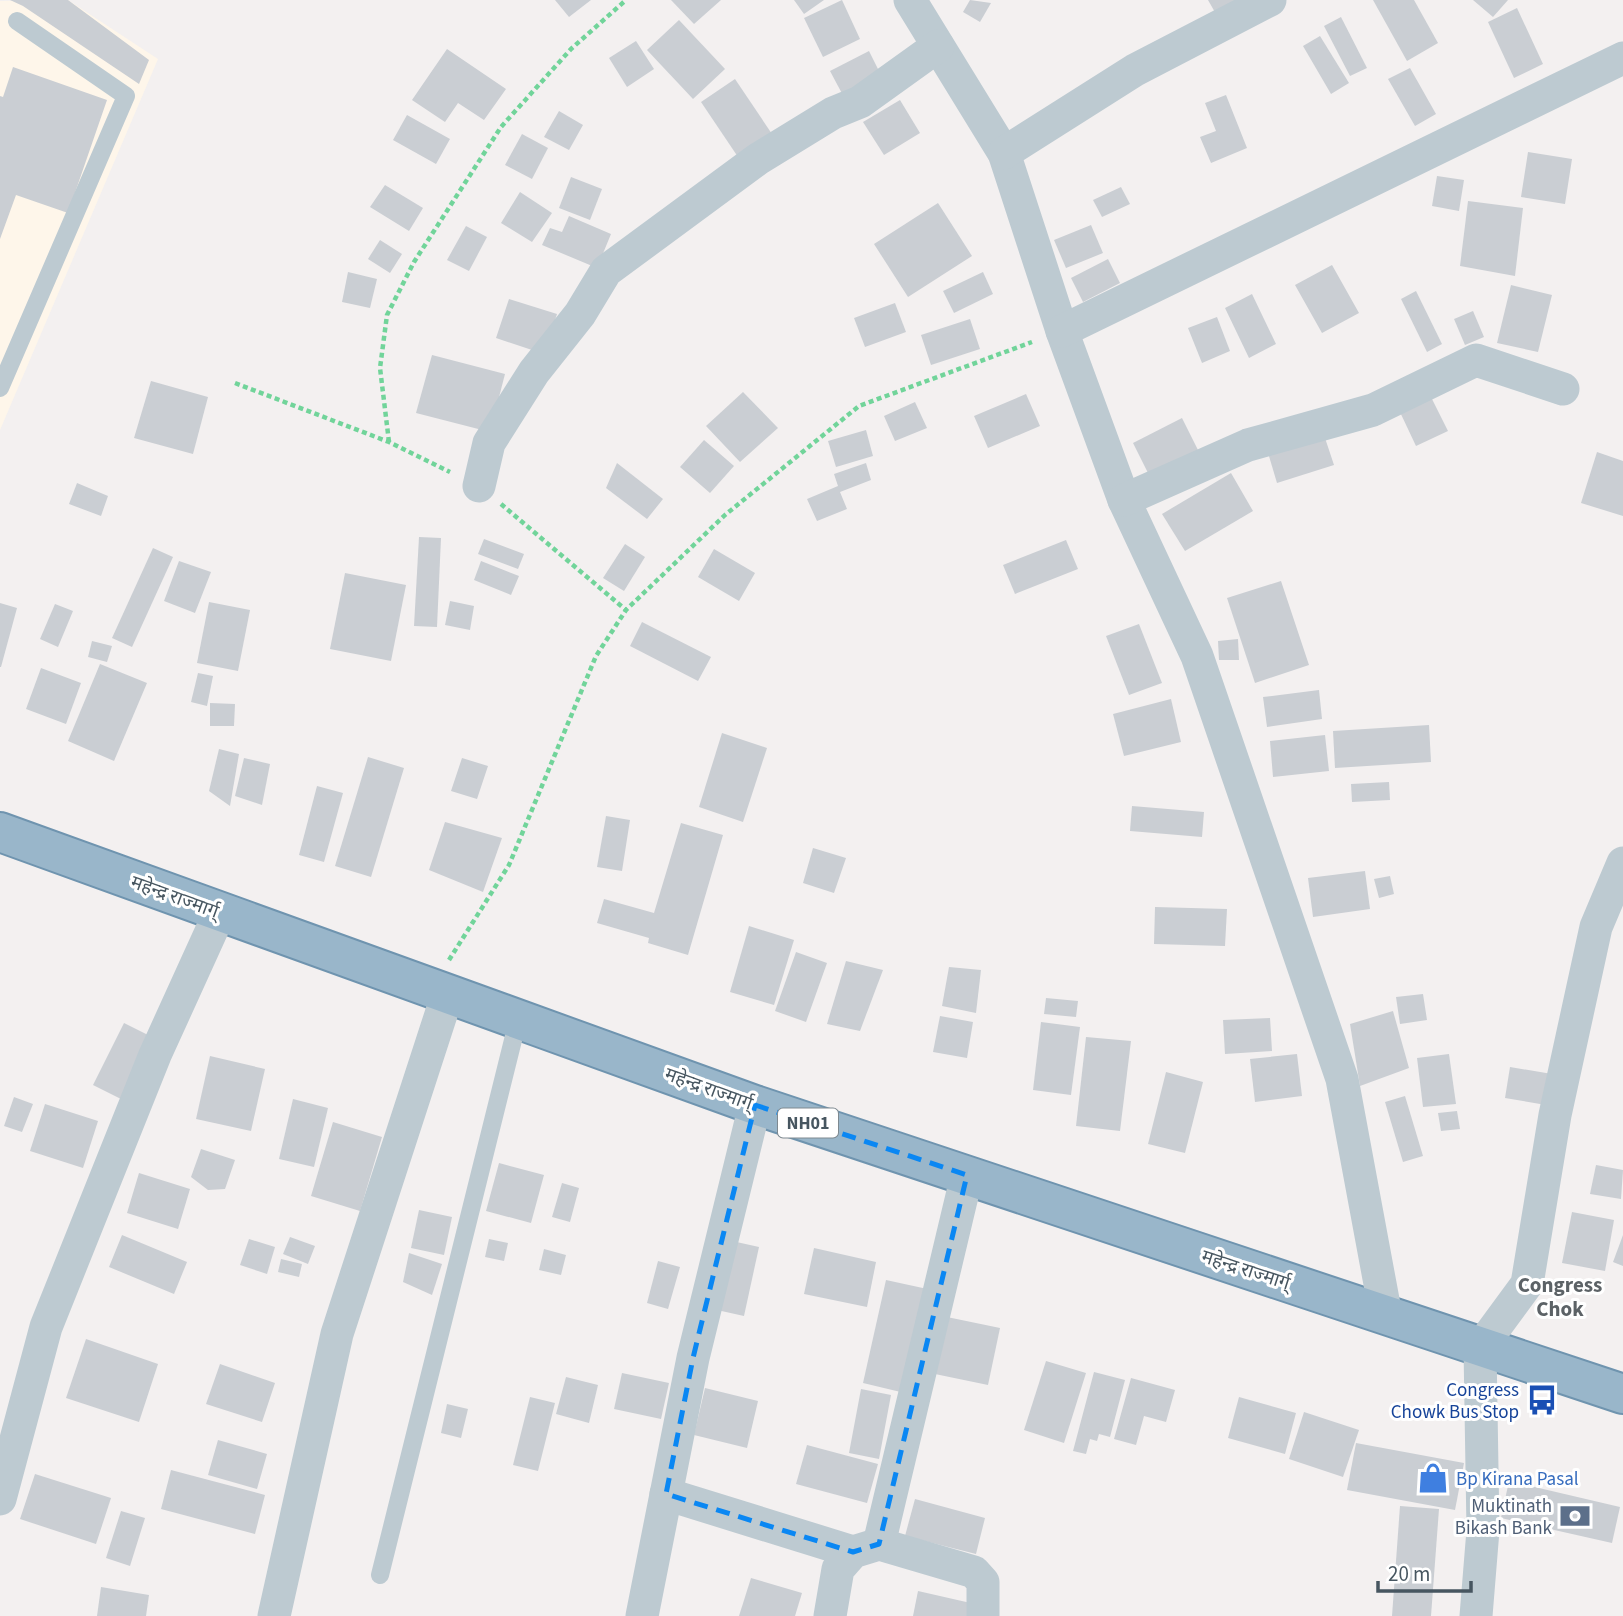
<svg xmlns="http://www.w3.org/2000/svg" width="1623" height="1616" viewBox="0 0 1623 1616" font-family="'Source Sans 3','Noto Sans Devanagari',sans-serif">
	<rect width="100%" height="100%" fill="#f3f0f0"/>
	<polygon fill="#fef6ea" points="68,0 158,59 0,430 0,1"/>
	<g fill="#caced3">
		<polygon points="10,0 68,0 149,60 139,84 23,6"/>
		<polygon points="555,0 591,0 569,17"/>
		<polygon points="671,0 721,0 694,24"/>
		<polygon points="794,0 824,0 804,14"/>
		<polygon points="842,0 860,39 823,57 804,18"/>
		<polygon points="970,0 991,3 980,22 963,12"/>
		<polygon points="1208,0 1241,0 1216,14"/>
		<polygon points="1373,0 1414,0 1438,43 1407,61"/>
		<polygon points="1473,0 1508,0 1493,17"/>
		<polygon points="1517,8 1543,64 1514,78 1488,22"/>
		<polygon points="1341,17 1367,68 1350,76 1324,26"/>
		<polygon points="679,20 725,69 693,99 647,50"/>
		<polygon points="1320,36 1349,83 1331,94 1303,46"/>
		<polygon points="636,41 654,69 627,87 609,58"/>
		<polygon points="447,49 506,89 484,120 458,103 445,122 412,100"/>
		<polygon points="869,51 884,81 846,101 830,71"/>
		<polygon points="13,67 107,100 68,213 16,195 0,239 0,96 3,97"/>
		<polygon points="1410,68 1436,114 1415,126 1388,79"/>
		<polygon points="735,79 772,134 738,157 701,102"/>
		<polygon points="1226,95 1247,148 1211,163 1200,137 1216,131 1205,103"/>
		<polygon points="900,100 920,133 884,155 863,122"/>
		<polygon points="559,111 583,125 569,150 544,137"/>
		<polygon points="407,115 450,139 436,164 393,140"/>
		<polygon points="522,134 548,148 532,179 505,165"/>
		<polygon points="1528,152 1572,159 1565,204 1521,197"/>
		<polygon points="1437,176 1464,180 1459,211 1432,206"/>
		<polygon points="571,177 602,189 590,220 559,208"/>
		<polygon points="385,185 423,208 409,231 370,207"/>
		<polygon points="1121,187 1130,204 1102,217 1093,200"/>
		<polygon points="520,192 552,213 532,242 501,223"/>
		<polygon points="1468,201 1523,208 1515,276 1460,266"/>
		<polygon points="938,203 972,256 908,297 874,244"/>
		<polygon points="569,216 611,234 597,268 542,245 550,228 562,232"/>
		<polygon points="1091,225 1103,253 1066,268 1054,240"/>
		<polygon points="466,226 487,237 469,271 447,260"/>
		<polygon points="380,240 402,254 390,273 368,259"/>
		<polygon points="1108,259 1120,283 1083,302 1071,278"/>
		<polygon points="1332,265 1359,313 1322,333 1295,285"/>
		<polygon points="348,272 377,279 370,308 342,302"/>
		<polygon points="983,272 993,294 954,313 943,291"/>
		<polygon points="1511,285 1552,295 1538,352 1497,343"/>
		<polygon points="1416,291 1442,344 1427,352 1401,299"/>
		<polygon points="1252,294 1276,344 1249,358 1225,308"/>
		<polygon points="509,299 557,314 544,354 496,338"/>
		<polygon points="895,303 906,332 865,347 854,318"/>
		<polygon points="1473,311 1484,337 1465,345 1454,319"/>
		<polygon points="1217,317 1230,351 1202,363 1188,328"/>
		<polygon points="970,319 980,349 931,365 921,335"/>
		<polygon points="432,355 505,374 490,432 416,413"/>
		<polygon points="151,381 208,397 193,454 134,438"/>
		<polygon points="743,392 778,428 740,462 706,426"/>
		<polygon points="1026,394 1040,426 988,448 974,416"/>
		<polygon points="1430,395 1448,431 1416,446 1399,410"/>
		<polygon points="915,402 927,428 895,441 884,416"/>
		<polygon points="1182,418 1200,454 1151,479 1133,443"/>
		<polygon points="1322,429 1334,465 1277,483 1266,446"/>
		<polygon points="866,430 873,456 836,467 828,441"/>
		<polygon points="704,440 734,466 710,493 680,467"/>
		<polygon points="1597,452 1623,461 1623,516 1581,503"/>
		<polygon points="617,463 663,499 647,519 606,488"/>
		<polygon points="866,463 871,480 840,492 847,509 817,521 807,499 838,486 834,474"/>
		<polygon points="1231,473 1253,511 1185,551 1162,514"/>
		<polygon points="77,483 108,496 101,516 69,504"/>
		<polygon points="419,537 441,538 437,627 414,626"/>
		<polygon points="484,539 524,554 518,569 478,554"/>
		<polygon points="1066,540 1078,569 1015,594 1003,565"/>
		<polygon points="625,544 645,557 624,591 603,578"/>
		<polygon points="153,548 173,557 132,647 112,638"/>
		<polygon points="714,549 755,573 739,601 698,577"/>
		<polygon points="179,561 211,572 195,613 164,601"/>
		<polygon points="481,561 519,576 511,595 474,580"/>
		<polygon points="345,573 406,585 391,661 330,649"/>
		<polygon points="1281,581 1309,665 1255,683 1227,598"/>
		<polygon points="450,601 474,606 470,630 445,625"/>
		<polygon points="209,602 250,610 238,671 197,663"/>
		<polygon points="0,603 17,608 1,667 0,667"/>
		<polygon points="55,604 73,611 58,647 40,639"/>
		<polygon points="642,622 711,657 698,681 630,646"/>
		<polygon points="1139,624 1162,683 1129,695 1106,636"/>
		<polygon points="1238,639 1239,660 1219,660 1218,641"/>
		<polygon points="92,641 112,646 107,662 88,657"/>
		<polygon points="100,664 147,683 114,761 68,741"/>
		<polygon points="41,668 81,683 66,724 26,709"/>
		<polygon points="198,673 213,676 207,706 191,702"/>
		<polygon points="1319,690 1322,719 1267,727 1263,697"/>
		<polygon points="1171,699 1181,742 1124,756 1113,714"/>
		<polygon points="210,703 235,704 234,726 210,726"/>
		<polygon points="1429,725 1431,762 1335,768 1333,731"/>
		<polygon points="722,733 767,748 743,822 699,807"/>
		<polygon points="1325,735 1329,771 1273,777 1270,741"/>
		<polygon points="219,749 239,754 230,806 209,791"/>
		<polygon points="368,757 404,768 371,877 335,866"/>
		<polygon points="244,758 270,764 262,805 235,796"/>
		<polygon points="462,758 488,766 477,799 451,791"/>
		<polygon points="1389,782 1390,800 1352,802 1351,784"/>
		<polygon points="317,786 343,793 324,862 299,855"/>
		<polygon points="1132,806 1204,812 1202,837 1130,831"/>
		<polygon points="606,816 630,820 622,871 597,867"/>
		<polygon points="445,822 502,838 483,892 429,870"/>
		<polygon points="681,823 723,835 688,955 648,943 649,938 597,923 604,899 654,913"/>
		<polygon points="813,848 846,858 834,893 803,883"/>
		<polygon points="1365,871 1370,909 1313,917 1308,878"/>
		<polygon points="1390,876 1394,894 1379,898 1374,879"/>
		<polygon points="1155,907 1227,909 1225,946 1154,944"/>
		<polygon points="749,926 794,940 774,1005 730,992"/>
		<polygon points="796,952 827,963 806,1022 775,1011"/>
		<polygon points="846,961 883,970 860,1031 827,1024"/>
		<polygon points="949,967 981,970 976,1013 942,1006"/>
		<polygon points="1423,994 1427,1020 1400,1024 1396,997"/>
		<polygon points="1046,998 1078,1001 1076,1017 1044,1014"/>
		<polygon points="1393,1011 1409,1068 1360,1086 1350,1024"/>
		<polygon points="940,1016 973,1022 967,1058 933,1052"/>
		<polygon points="1270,1018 1272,1051 1225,1054 1223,1020"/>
		<polygon points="1041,1022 1080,1027 1071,1095 1033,1090"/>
		<polygon points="124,1023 158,1040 127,1102 93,1085"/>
		<polygon points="1086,1037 1131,1041 1120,1131 1076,1126"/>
		<polygon points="1297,1054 1302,1096 1255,1102 1250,1059"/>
		<polygon points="1449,1054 1456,1104 1423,1107 1417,1058"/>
		<polygon points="210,1056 265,1069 251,1131 196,1119"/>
		<polygon points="1510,1067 1552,1074 1546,1105 1505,1098"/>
		<polygon points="1166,1072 1203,1082 1185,1153 1148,1144"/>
		<polygon points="1405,1096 1423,1156 1403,1162 1385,1102"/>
		<polygon points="14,1097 33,1104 22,1132 4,1126"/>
		<polygon points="293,1099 328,1108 314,1167 279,1159"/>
		<polygon points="45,1104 98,1121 83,1168 30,1151"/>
		<polygon points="1457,1111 1460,1129 1441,1131 1438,1113"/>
		<polygon points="333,1122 382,1137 360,1211 311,1196"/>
		<polygon points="201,1149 235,1160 225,1189 208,1190 191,1177"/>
		<polygon points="499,1163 544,1175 531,1223 486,1211"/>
		<polygon points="1596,1165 1623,1170 1621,1199 1590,1194"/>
		<polygon points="139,1173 190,1189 178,1229 127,1213"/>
		<polygon points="562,1183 579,1188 570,1222 552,1217"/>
		<polygon points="419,1210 452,1217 444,1255 411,1248"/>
		<polygon points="1572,1212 1614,1220 1605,1271 1562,1263"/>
		<polygon points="122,1235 187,1262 174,1294 109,1267"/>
		<polygon points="1623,1235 1623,1266 1613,1262"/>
		<polygon points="290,1237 315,1246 308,1264 283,1254"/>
		<polygon points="249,1239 275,1247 267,1274 240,1265"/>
		<polygon points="489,1239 508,1243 504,1261 485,1257"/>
		<polygon points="723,1239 759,1247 744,1316 708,1308"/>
		<polygon points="814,1248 876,1262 867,1307 804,1294"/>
		<polygon points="544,1249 566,1255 561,1275 539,1270"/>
		<polygon points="409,1253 442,1264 432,1295 403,1282"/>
		<polygon points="281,1259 302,1264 299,1277 278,1272"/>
		<polygon points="658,1261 680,1267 668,1309 647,1303"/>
		<polygon points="886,1280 932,1290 909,1394 863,1383"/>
		<polygon points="947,1317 1000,1328 988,1385 935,1374"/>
		<polygon points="86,1339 158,1364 139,1422 66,1398"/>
		<polygon points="1046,1361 1086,1373 1064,1443 1024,1430"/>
		<polygon points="220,1364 275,1383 262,1422 206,1404"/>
		<polygon points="1094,1372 1125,1380 1110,1437 1099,1434 1097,1441 1090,1439 1086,1454 1073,1451"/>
		<polygon points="622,1373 669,1383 661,1419 614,1409"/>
		<polygon points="566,1377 598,1385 589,1423 556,1414"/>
		<polygon points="1131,1378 1175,1390 1166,1422 1144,1416 1136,1445 1114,1439"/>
		<polygon points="705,1388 758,1401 747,1448 694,1435"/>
		<polygon points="861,1389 891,1395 879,1459 849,1453"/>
		<polygon points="530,1397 555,1403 538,1471 513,1465"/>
		<polygon points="1239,1397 1296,1413 1285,1454 1228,1438"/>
		<polygon points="447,1404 468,1409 461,1438 441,1433"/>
		<polygon points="1304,1412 1359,1430 1343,1477 1289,1459"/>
		<polygon points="218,1440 267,1454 257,1489 208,1475"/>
		<polygon points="1356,1443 1464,1463 1455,1510 1347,1490"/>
		<polygon points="807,1445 878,1464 867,1503 796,1484"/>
		<polygon points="171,1470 265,1495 255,1534 161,1509"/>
		<polygon points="35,1474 111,1498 96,1544 20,1519"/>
		<polygon points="1509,1481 1620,1507 1612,1543 1501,1518"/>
		<polygon points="915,1499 985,1518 976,1554 905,1536"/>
		<polygon points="1400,1506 1439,1509 1431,1616 1392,1616"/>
		<polygon points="121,1511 145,1518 130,1566 106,1558"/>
		<polygon points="751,1578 802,1593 795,1616 739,1616"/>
		<polygon points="101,1587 149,1595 146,1616 97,1616"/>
		<polygon points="918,1591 975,1604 972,1616 913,1616"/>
	</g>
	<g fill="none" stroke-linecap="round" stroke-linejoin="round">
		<g stroke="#6f94af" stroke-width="42">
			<polyline id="trunk" points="0,832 755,1105 1623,1394"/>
		</g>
		<g stroke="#71d49a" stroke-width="4.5" stroke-dasharray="5 3.5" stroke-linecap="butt">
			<polyline points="235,383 389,442 450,472"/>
			<polyline points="389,442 380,368 387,315 414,262 501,127 571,49 626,0"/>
			<polyline points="501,504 626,610"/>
			<polyline points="449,960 509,865 596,656 626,610 725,515 859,406 1032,342"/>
		</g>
		<g stroke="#bdcad1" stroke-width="18">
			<polyline points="0,388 126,96 17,21"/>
			<polyline points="380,1575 518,1020"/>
		</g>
		<g stroke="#bdcad1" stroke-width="33">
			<polyline points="910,0 1004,153 1062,331 1124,500 1197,656 1342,1079 1386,1316"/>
			<polyline points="1004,153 1135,70 1270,0"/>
			<polyline points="1062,331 1623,58"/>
			<polyline points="479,486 489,443 534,372 580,314 606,271 758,159 833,113 860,102 938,46"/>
			<polyline points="1124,500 1248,445 1373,410 1476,360 1563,389"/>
			<polyline points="666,1494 853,1552"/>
			<polyline points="0,1499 46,1327 155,1055 220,912"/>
			<polyline points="879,1544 967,1175"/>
			<polyline points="274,1616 337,1334 447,996"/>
			<polyline points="642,1616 693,1358 755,1105"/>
			<polyline points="830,1616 838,1569 853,1552 879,1544 974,1572 983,1582 983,1616"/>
			<polyline points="1476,1616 1483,1530 1480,1348 1527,1284 1555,1115 1596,927 1623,863"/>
		</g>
		<use href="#trunk" stroke="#99b6ca" stroke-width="38"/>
	</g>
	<path fill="none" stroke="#0a87f3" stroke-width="5" stroke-dasharray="14 9" stroke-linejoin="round" d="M 755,1105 L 967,1175 L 879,1544 L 853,1552 L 666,1494 L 693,1358 Z"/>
	<defs>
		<g id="bus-bare" transform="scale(2.415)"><path d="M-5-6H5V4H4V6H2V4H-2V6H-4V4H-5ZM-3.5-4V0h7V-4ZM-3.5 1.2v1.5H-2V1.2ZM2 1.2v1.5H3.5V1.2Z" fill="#1a4fb4" stroke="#fff" stroke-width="2.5" paint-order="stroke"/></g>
		<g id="shop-bare" transform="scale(2.415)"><path d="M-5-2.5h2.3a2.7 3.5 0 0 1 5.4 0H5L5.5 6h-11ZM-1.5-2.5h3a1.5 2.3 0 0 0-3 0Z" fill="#3f7fe0" stroke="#fff" stroke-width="2.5" paint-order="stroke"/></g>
		<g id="bank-bare" transform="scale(2.415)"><path d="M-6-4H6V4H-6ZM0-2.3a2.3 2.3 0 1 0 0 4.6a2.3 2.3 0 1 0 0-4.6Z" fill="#5c6f8a" stroke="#fff" stroke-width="2.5" paint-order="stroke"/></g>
	</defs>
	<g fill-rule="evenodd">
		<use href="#bus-bare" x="1542" y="1400"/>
		<use href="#shop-bare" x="1433" y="1478"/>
		<use href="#bank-bare" x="1575" y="1516"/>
	</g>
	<g text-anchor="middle" stroke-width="6" stroke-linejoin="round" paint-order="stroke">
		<rect fill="#fff" stroke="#7e8990" stroke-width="2" x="778" y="1108.5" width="60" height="29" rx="5"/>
		<g font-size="18" font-weight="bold" fill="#475660">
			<text x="808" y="1129">NH01</text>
		</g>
		<g font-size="19" fill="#475660" stroke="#fff">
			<text transform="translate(175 896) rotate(20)" y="7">महेन्द्र राज्मार्ग्</text>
			<text transform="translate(709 1088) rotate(20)" y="7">महेन्द्र राज्मार्ग्</text>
			<text transform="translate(1246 1269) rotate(18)" y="7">महेन्द्र राज्मार्ग्</text>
		</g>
		<g font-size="19" fill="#164399" stroke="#fff" text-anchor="end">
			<text x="1519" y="1396">Congress<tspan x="1519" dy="22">Chowk Bus Stop</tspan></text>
		</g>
		<g font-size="19" fill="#366cbe" stroke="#fff" text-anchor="start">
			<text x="1456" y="1485">Bp Kirana Pasal</text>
		</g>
		<g font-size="19" fill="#4e5e75" stroke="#fff" text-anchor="end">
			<text x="1552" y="1512">Muktinath<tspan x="1552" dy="22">Bikash Bank</tspan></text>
		</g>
		<g font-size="21" font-weight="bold" fill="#5c6266" stroke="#fff">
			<text x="1560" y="1292">Congress<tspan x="1560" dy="24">Chok</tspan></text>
		</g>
	</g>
	<path d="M1378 1581v10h93v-10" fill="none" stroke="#475660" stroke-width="3.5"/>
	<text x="1388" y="1581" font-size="21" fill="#475660" stroke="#ffffff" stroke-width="5" paint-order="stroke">20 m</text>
</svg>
